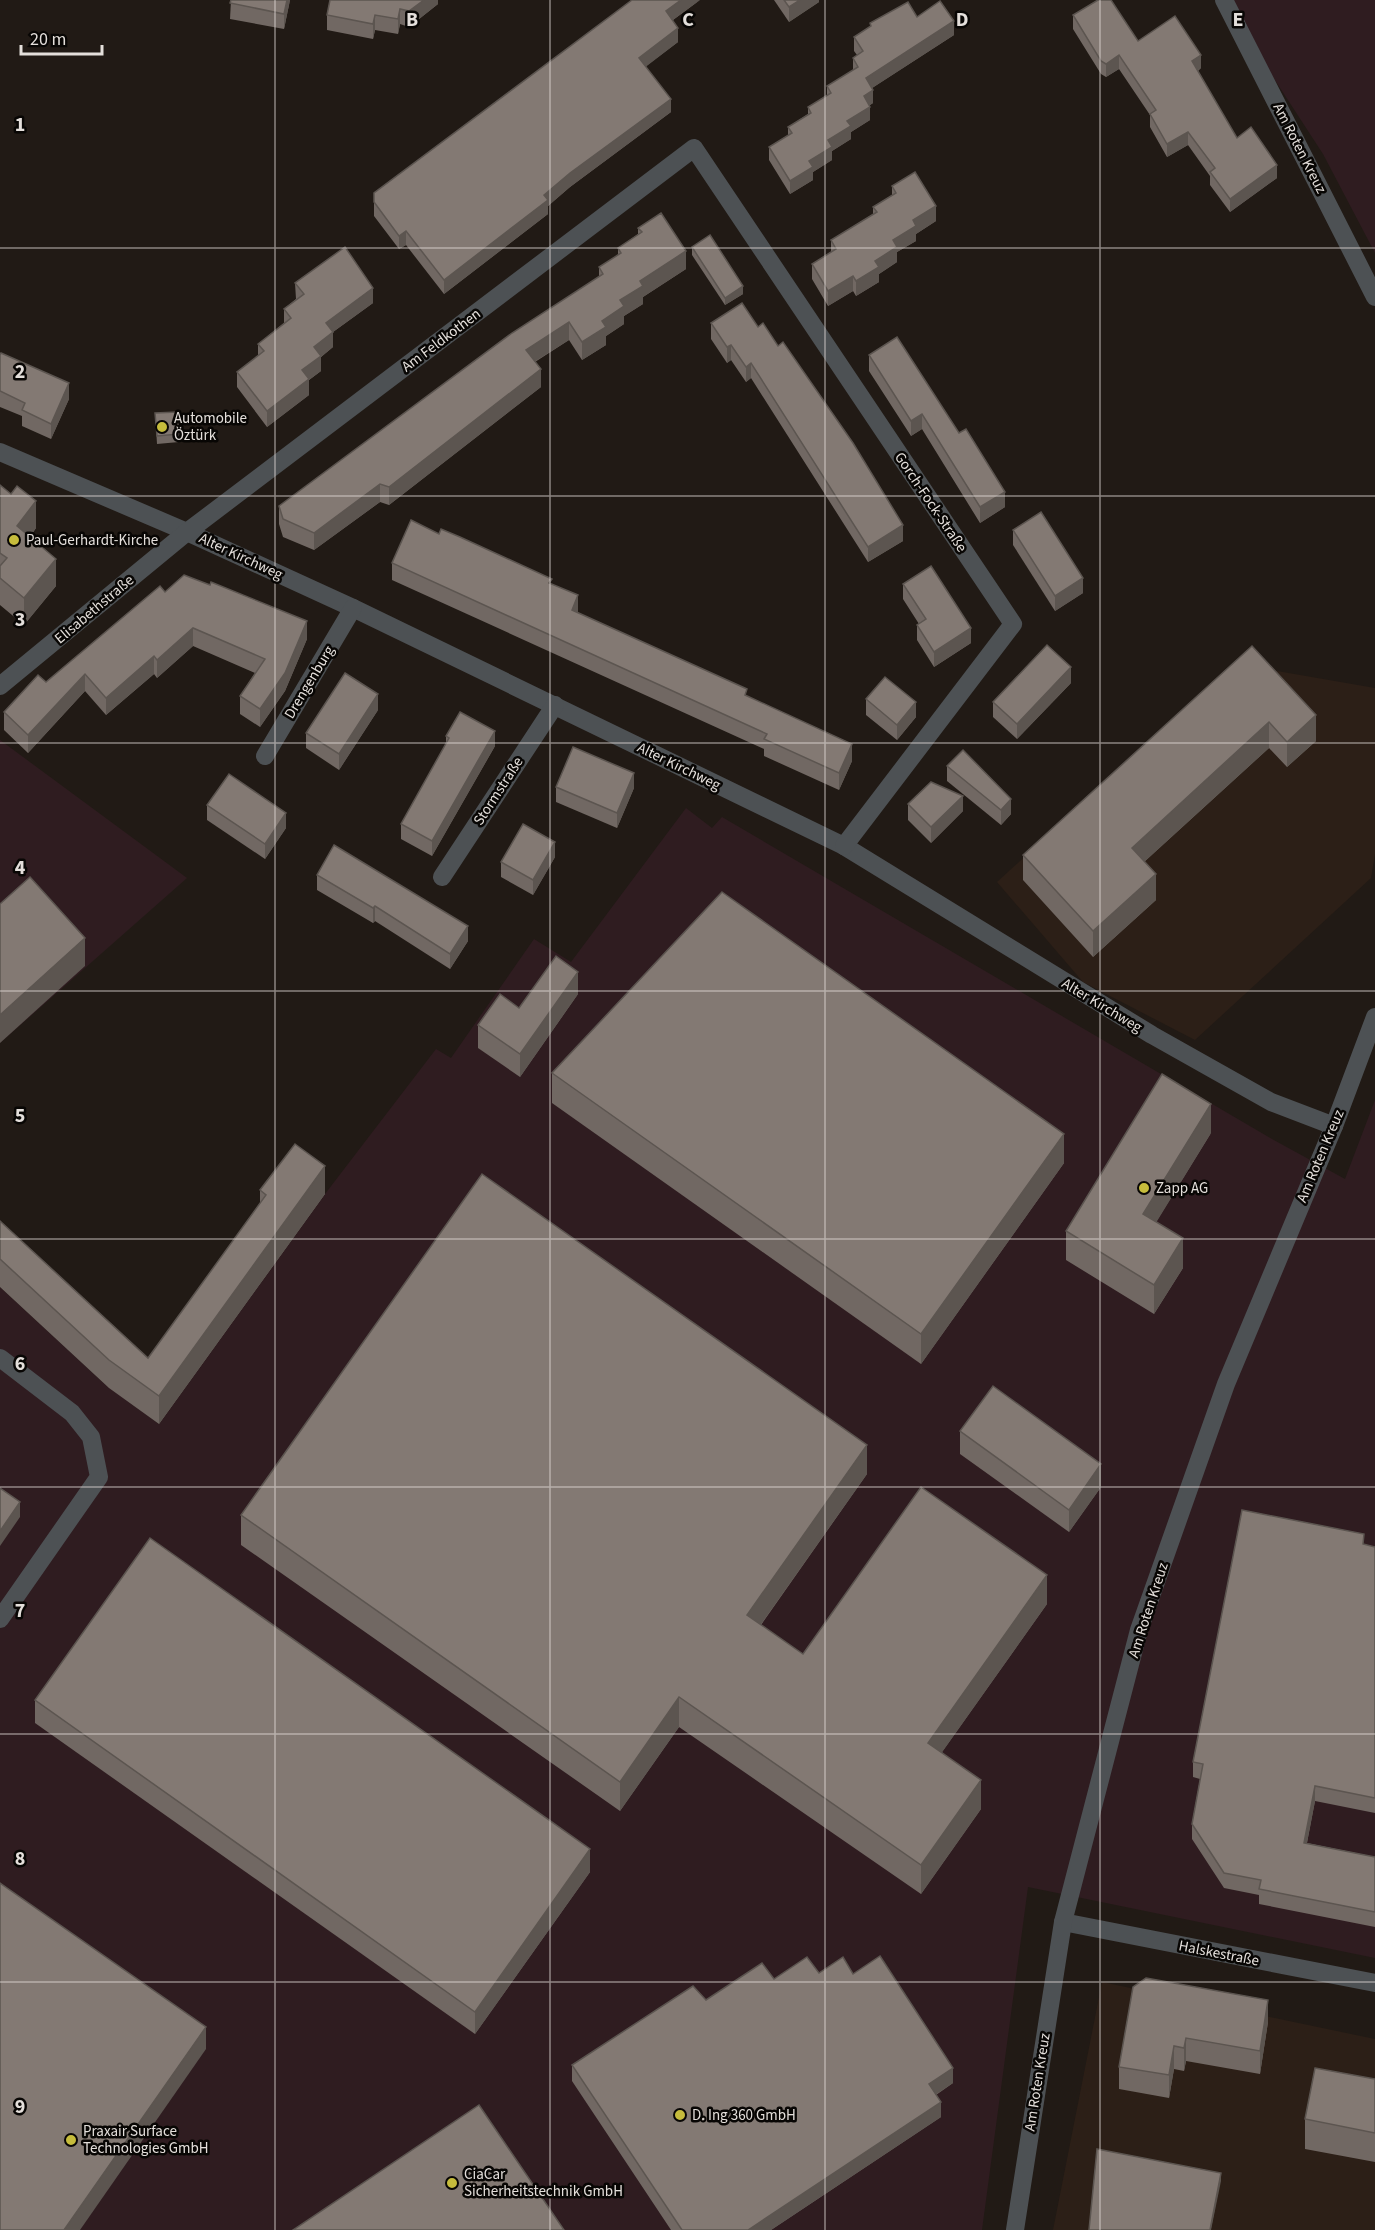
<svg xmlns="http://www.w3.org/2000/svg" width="1375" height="2230" viewBox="0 0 1375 2230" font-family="'Source Sans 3',sans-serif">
	<rect width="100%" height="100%" fill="#211a15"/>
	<g fill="#2c1f17">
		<polygon points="1236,664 1375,688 1375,854 1371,878 1195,1040 1083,982 997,882"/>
		<polygon points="1102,1982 1375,2039 1375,2230 1053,2230"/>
	</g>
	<g fill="#2f1c20">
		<polygon points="1223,0 1375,0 1375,253 1323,154"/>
		<polygon points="0,740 187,878 0,1043"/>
		<polygon points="686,808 712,828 722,817 1272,1139 1345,1179 1375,1100 1375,1958 1028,1887 982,2230 0,2230 0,1287 106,1385 159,1424 325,1194 436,1049 451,1058 534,939 571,962"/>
	</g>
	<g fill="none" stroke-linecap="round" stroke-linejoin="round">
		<g stroke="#4d5154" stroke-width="18">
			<polyline points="1224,0 1375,297"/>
			<polyline points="0,452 187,532 353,608 844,846 1152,1035 1271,1102 1334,1126"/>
			<polyline points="0,686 187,532 694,148 1013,624 844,846"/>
			<polyline points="265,756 353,608"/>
			<polyline points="442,877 555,705"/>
			<polyline points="0,1358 72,1413 91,1437 99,1477 0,1619"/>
			<polyline points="1063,1922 1375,1983"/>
			<polyline points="1015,2230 1063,1922 1139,1630 1226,1384 1334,1126 1375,1017"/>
		</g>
	</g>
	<g fill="#716863">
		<polygon points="231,0 290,0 284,29 230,19"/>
		<polygon points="438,0 438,4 409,27 400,24 398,34 375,30 373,39 327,30 327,15"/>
		<polygon points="700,0 673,20 678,42 646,66 671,112 570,187 548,206 548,214 444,294 406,245 399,249 374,216 374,193"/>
		<polygon points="774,0 819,0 819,2 789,22"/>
		<polygon points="1073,15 1138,41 1201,68 1198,71 1237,138 1277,178 1230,212 1210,185 1210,176 1188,145 1167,157 1150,127 1150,115 1119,69 1106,77 1101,74 1073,29"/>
		<polygon points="917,17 954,35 872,88 873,103 870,105 870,120 851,132 851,139 832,151 832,160 813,172 813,180 790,194 769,160 769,147 788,135 788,127 808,114 808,107 827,96 827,86 853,71 853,58 857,55 854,51 854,37 870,27 870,23"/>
		<polygon points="892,186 936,221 916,234 916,241 897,252 897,262 879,274 879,282 856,296 853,291 828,306 812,279 812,264 831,252 831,240 873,214 873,207 892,195"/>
		<polygon points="638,228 686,269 643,297 643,304 624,316 624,324 606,336 606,345 582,360 569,340 535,362 541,387 389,505 380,502 314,550 283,537 279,524 279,506 599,277 599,267 618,255 618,248 638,234"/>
		<polygon points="692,247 743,294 725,305 692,255"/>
		<polygon points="295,283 373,303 333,332 333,347 321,357 321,371 309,380 309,395 267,427 237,387 237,372 258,356 258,344 284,323 284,309 296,299"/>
		<polygon points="711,323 758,327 778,346 903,541 868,562 751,378 746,382 731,360 727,363 711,339"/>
		<polygon points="0,355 69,399 51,439 22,426 22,416 0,407"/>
		<polygon points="869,355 1005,507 980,523 922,429 911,436 869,371"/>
		<polygon points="155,413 179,434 179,442 157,444"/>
		<polygon points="0,485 36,528 30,537 56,586 24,625 0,605"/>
		<polygon points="1013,530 1083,593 1055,611 1013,545"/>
		<polygon points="392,563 552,584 578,613 747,697 852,761 839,790 764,756 764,749 392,580"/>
		<polygon points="903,584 971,643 934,667 917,640 917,625 919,624 903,599"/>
		<polygon points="210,585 307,639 285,691 260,727 240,714 240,696 255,673 193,646 157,678 154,674 106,715 85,691 28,753 4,730 4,712 46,682 165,592"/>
		<polygon points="1252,646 1316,741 1287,767 1269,748 1144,862 1156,900 1093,957 1023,880 1023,855"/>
		<polygon points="1071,683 1017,739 993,717 993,702"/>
		<polygon points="866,699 916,717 897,740 866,715"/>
		<polygon points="378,710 339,770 306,748 306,733"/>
		<polygon points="446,736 495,746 432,856 401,839 401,824 446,745"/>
		<polygon points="947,766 1011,814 1001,825 947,781"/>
		<polygon points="556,787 634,788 617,828 556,802"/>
		<polygon points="908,804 963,811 931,843 908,820"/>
		<polygon points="207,805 286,828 265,859 207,820"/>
		<polygon points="555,857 533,895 501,877 501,862"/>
		<polygon points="317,875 468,941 450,969 375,921 373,923 317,890"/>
		<polygon points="578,994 520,1077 478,1048 478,1025 519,1008"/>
		<polygon points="552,1073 1064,1163 921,1364 552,1103"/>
		<polygon points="1211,1133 1156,1222 1183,1268 1154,1314 1066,1260 1066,1231"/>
		<polygon points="260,1190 325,1194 159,1424 109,1388 0,1287 0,1221 148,1358 260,1203"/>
		<polygon points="960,1431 1101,1487 1069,1532 960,1454"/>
		<polygon points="867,1474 761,1625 803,1654 1047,1604 942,1752 981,1809 921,1894 679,1727 620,1811 241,1545 241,1515"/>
		<polygon points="1364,1544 1375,1547 1375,1813 1315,1801 1307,1843 1375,1857 1375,1927 1259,1904 1259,1895 1224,1888 1192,1839 1192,1824 1200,1779 1193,1777 1193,1762"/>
		<polygon points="35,1700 590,1872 475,2034 35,1723"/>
		<polygon points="819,1973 853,1974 953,2083 936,2095 941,2117 771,2230 671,2230 572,2081 572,2065 706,2000 774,1979"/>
		<polygon points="1133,1987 1268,2022 1260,2074 1186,2061 1184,2071 1174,2069 1169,2098 1119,2089 1119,2067"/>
		<polygon points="1375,2079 1375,2162 1305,2149 1305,2119"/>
	</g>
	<g fill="#5c5550">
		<polygon points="287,0 290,0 284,29 284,14"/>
		<polygon points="424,0 438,0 438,4 409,27 409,11"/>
		<polygon points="681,0 700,0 666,25 666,11"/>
		<polygon points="800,0 819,0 819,2 789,22 789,7"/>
		<polygon points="400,9 400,24 398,34 398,19"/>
		<polygon points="375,15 375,30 373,39 373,24"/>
		<polygon points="954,21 954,35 866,92 866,78"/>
		<polygon points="678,28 678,42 639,72 639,58"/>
		<polygon points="1119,55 1119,69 1106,77 1106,64"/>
		<polygon points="1201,55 1201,68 1192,74 1192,61"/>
		<polygon points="873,90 873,103 864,109 864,96"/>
		<polygon points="671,99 671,112 570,187 548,206 548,214 444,294 444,280 570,173"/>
		<polygon points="870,107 870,120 851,132 851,139 832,151 832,160 813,172 813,180 790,194 790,181 828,140 847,121"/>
		<polygon points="1188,132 1188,145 1167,157 1167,144"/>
		<polygon points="1277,165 1277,178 1230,212 1230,199"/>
		<polygon points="936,206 936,221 916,234 916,241 897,252 897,262 879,274 879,282 856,296 856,281 875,261 893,240 913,220"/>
		<polygon points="406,231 406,245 399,249 399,236"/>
		<polygon points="686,251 686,269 643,297 643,304 624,316 624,324 606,336 606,345 582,360 582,342 620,300 640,281"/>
		<polygon points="853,276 853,291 828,306 828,291"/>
		<polygon points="743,286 743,294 725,305 725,298"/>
		<polygon points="373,288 373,303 333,332 333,347 321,357 321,371 309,380 309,395 267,427 267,411 302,370 326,323"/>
		<polygon points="569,322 569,340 526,367 526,350"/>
		<polygon points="731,345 731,360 727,363 727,347"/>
		<polygon points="751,363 751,378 746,382 746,367"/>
		<polygon points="541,369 541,387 389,505 389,487"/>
		<polygon points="69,383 69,399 51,439 51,424"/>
		<polygon points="922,414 922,429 911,436 911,421"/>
		<polygon points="380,484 380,502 314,550 314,533"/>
		<polygon points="1005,492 1005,507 980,523 980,507"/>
		<polygon points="36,501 36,528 17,553 17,526"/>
		<polygon points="903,525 903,541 868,562 868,547"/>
		<polygon points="56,559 56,586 24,625 24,598"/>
		<polygon points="1083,578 1083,593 1055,611 1055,596"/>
		<polygon points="578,595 578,612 572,627 572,610"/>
		<polygon points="307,621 307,639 285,691 260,727 260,709"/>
		<polygon points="193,628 193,646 157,678 157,660"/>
		<polygon points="971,628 971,643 934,667 934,652"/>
		<polygon points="154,656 154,674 106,715 106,698"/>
		<polygon points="1071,667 1071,683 1017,739 1017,724"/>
		<polygon points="85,674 85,691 28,753 28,735"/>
		<polygon points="378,694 378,710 339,770 339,754"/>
		<polygon points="916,702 916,717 897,740 897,725"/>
		<polygon points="1316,715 1316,741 1287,767 1287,742"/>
		<polygon points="1269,722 1269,748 1132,873 1132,848"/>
		<polygon points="495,731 495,746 432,856 432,841"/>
		<polygon points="852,744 852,761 839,790 839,773"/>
		<polygon points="634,773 634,788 617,828 617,813"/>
		<polygon points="963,796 963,811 931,843 931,827"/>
		<polygon points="1011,799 1011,814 1001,825 1001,810"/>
		<polygon points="286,813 286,828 265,859 265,844"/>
		<polygon points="555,842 555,857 533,895 533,880"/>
		<polygon points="1156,874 1156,900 1093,957 1093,931"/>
		<polygon points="375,906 375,921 373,923 373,908"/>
		<polygon points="468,926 468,941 450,969 450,954"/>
		<polygon points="85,938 85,966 0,1043 0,1015"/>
		<polygon points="578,972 578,994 520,1077 520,1054"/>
		<polygon points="1211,1104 1211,1133 1143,1244 1143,1214"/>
		<polygon points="1064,1134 1064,1163 921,1364 921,1334"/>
		<polygon points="325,1166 325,1194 159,1424 159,1396"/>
		<polygon points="1183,1238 1183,1268 1154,1314 1154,1285"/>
		<polygon points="867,1445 867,1474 747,1644 747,1615"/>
		<polygon points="1101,1464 1101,1487 1069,1532 1069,1510"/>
		<polygon points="20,1502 20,1517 0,1546 0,1531"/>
		<polygon points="1047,1575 1047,1604 928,1772 928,1743"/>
		<polygon points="679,1697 679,1727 620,1811 620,1782"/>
		<polygon points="981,1780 981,1809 921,1894 921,1865"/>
		<polygon points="1315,1786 1315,1801 1304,1858 1304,1843"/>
		<polygon points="590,1849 590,1872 475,2034 475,2012"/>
		<polygon points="1268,2000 1268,2022 1260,2074 1260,2051"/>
		<polygon points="206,2027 206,2049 80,2230 64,2230"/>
		<polygon points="1186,2038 1186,2061 1184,2071 1184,2048"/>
		<polygon points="1174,2046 1174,2069 1169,2098 1169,2075"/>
		<polygon points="953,2068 953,2083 929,2099 929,2084"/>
		<polygon points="941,2102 941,2117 771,2230 748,2230"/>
		<polygon points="1221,2173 1221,2181 1211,2230 1210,2230"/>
	</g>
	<g fill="#837973" stroke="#5c5550" stroke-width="1.5">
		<polygon points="231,0 287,0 284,14 230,3"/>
		<polygon points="330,0 424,0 409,11 400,9 398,19 375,15 373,24 327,15"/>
		<polygon points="632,0 681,0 666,11 678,28 639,58 671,99 570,173 544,195 548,200 444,280 406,231 399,236 374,202 374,193"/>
		<polygon points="784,0 800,0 789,7"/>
		<polygon points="1098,0 1111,0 1138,41 1175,16 1201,55 1192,61 1237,138 1251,127 1277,165 1230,199 1210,172 1215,168 1188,132 1167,144 1150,114 1156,110 1119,55 1106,64 1101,61 1073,15"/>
		<polygon points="940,1 954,21 866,78 873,90 864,96 870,107 847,121 851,126 828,140 832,147 809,161 813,167 790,181 769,147 792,133 788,127 811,113 808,107 831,93 827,86 858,67 853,58 863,51 854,37 871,26 870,23 908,2 917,17"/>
		<polygon points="915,172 936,206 913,220 916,226 893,240 897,247 875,261 879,267 856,281 853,276 828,291 812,264 836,249 831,240 877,212 873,207 896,193 892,186"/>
		<polygon points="661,213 686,251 640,281 643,286 620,300 624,306 602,321 606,327 582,342 569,322 526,350 541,369 389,487 380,484 314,533 283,519 279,506 512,333 603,274 599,267 621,253 618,248 642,232 638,228"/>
		<polygon points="710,235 743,286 725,298 692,247"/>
		<polygon points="345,247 373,288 326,323 333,332 314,347 321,356 302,370 309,379 267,411 237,372 264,351 258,344 291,318 284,309 304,294 295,283"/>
		<polygon points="742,303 758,327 763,323 778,346 783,342 853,443 903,525 868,547 751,363 746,367 731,345 727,347 711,323"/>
		<polygon points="897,337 959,433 966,429 1005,492 980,507 922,414 911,421 869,355"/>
		<polygon points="1,353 69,383 51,424 22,410 25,403 0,391 0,355"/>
		<polygon points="178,412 179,434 157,436 155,413"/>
		<polygon points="0,485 11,494 17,486 36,501 17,526 56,559 24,598 0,578 0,566 7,558 0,553"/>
		<polygon points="1041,512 1083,578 1055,596 1013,530"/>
		<polygon points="411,520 439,534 441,529 460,537 552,579 549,583 578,595 572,610 747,689 745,695 852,744 839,773 764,739 767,734 392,563"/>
		<polygon points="931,566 971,628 934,652 917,625 926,619 903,584"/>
		<polygon points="184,575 210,585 211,582 307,621 285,673 260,709 240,696 265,659 193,628 157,660 154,656 106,698 85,674 28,735 4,712 38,675 46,682 160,586 165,592"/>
		<polygon points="1047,645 1071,667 1017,724 993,702"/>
		<polygon points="1252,646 1316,715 1287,742 1269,722 1132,848 1156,874 1093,931 1023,855"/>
		<polygon points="345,673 378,694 339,754 306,733"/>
		<polygon points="885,677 916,702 897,725 866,699"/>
		<polygon points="460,712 495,731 432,841 401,824 449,738 446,736"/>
		<polygon points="573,747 634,773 617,813 556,787"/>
		<polygon points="963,750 1011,799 1001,810 947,766"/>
		<polygon points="229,774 286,813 265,844 207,805"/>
		<polygon points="931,782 963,796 931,827 908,804"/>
		<polygon points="523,824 555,842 533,880 501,862"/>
		<polygon points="334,845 468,926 450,954 375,906 373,908 317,875"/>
		<polygon points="30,877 85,938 0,1015 0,904"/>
		<polygon points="722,892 1064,1134 921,1334 552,1073"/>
		<polygon points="556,956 578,972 520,1054 478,1025 500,994 519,1008"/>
		<polygon points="1162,1074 1211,1104 1143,1214 1183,1238 1154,1285 1066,1231"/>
		<polygon points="295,1144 325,1166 159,1396 109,1360 0,1259 0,1221 148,1358 266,1195 260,1190"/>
		<polygon points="482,1174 867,1445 747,1615 803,1654 921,1487 1047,1575 928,1743 981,1780 921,1865 679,1697 620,1782 241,1515"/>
		<polygon points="993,1386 1101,1464 1069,1510 960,1431"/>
		<polygon points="0,1488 20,1502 0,1531"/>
		<polygon points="1242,1510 1364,1534 1363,1544 1375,1547 1375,1798 1315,1786 1304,1843 1375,1857 1375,1912 1259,1889 1261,1880 1224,1873 1192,1824 1203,1764 1193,1762"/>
		<polygon points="150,1538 590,1849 475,2012 35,1700"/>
		<polygon points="0,1883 206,2027 64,2230 0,2230"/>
		<polygon points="880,1956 953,2068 929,2084 941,2102 748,2230 682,2230 572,2065 693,1986 706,2000 762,1963 774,1979 807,1957 819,1973 843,1957 853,1974"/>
		<polygon points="1146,1978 1268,2000 1260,2051 1186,2038 1184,2048 1174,2046 1169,2075 1119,2067 1133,1987"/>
		<polygon points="1315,2068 1375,2079 1375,2133 1305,2119"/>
		<polygon points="479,2105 564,2230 293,2230"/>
		<polygon points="1097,2149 1221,2173 1210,2230 1089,2230"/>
	</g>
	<path fill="none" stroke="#e4dfdb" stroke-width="1.5" stroke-opacity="0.55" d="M 275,0 L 275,2230M 550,0 L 550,2230M 825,0 L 825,2230M 1100,0 L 1100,2230M 0,248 L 1375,248M 0,496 L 1375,496M 0,743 L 1375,743M 0,991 L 1375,991M 0,1239 L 1375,1239M 0,1487 L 1375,1487M 0,1734 L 1375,1734M 0,1982 L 1375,1982"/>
	<g fill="#c6bc3c" stroke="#080604" stroke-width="2">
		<circle cx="162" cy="427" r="6"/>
		<circle cx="14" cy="540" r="6"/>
		<circle cx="1144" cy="1188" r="6"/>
		<circle cx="680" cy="2115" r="6"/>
		<circle cx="71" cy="2140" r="6"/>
		<circle cx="452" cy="2183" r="6"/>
	</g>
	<g text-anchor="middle" stroke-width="5" stroke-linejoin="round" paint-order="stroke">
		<g font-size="15" fill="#e4dfdb" stroke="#080604">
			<text transform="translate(1300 148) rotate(63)" y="5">Am Roten Kreuz</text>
			<text transform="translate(441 340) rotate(-37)" y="5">Am Feldkothen</text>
			<text transform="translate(931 502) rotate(56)" y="5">Gorch-Fock-Straße</text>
			<text transform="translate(241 556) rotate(25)" y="5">Alter Kirchweg</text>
			<text transform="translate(94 609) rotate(-40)" y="5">Elisabethstraße</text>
			<text transform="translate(309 682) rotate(-59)" y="5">Drengenburg</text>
			<text transform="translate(679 766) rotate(26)" y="5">Alter Kirchweg</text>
			<text transform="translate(498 791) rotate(-57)" y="5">Stormstraße</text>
			<text transform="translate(1102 1005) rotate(31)" y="5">Alter Kirchweg</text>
			<text transform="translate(1320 1156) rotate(-67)" y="5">Am Roten Kreuz</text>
			<text transform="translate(1148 1610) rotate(-72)" y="5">Am Roten Kreuz</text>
			<text transform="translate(1219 1953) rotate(11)" y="5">Halskestraße</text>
			<text transform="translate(1037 2082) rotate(-81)" y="5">Am Roten Kreuz</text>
		</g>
		<g font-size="15" fill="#e4dfdb" stroke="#080604" text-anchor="start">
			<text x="174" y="423">Automobile<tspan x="174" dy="17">Öztürk</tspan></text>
			<text x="26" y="545">Paul-Gerhardt-Kirche</text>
			<text x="1156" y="1193">Zapp AG</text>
			<text x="692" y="2120">D. Ing 360 GmbH</text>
			<text x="83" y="2136">Praxair Surface<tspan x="83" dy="17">Technologies GmbH</tspan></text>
			<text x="464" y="2179">CiaCar<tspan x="464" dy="17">Sicherheitstechnik GmbH</tspan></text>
		</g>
	</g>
	<g font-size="20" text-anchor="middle" font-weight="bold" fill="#e4dfdb" stroke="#080604" stroke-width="5" stroke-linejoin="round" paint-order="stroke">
		<text x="412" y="26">B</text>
		<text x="688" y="26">C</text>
		<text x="962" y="26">D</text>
		<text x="1238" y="26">E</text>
		<text x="20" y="131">1</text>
		<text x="20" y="378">2</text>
		<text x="20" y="626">3</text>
		<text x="20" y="874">4</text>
		<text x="20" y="1122">5</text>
		<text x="20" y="1370">6</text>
		<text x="20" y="1617">7</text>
		<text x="20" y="1865">8</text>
		<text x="20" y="2113">9</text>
	</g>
	<path d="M21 45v9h81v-9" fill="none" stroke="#e4dfdb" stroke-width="3"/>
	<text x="30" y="45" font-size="18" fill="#e4dfdb" stroke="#080604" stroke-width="4.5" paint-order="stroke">20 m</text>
</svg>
